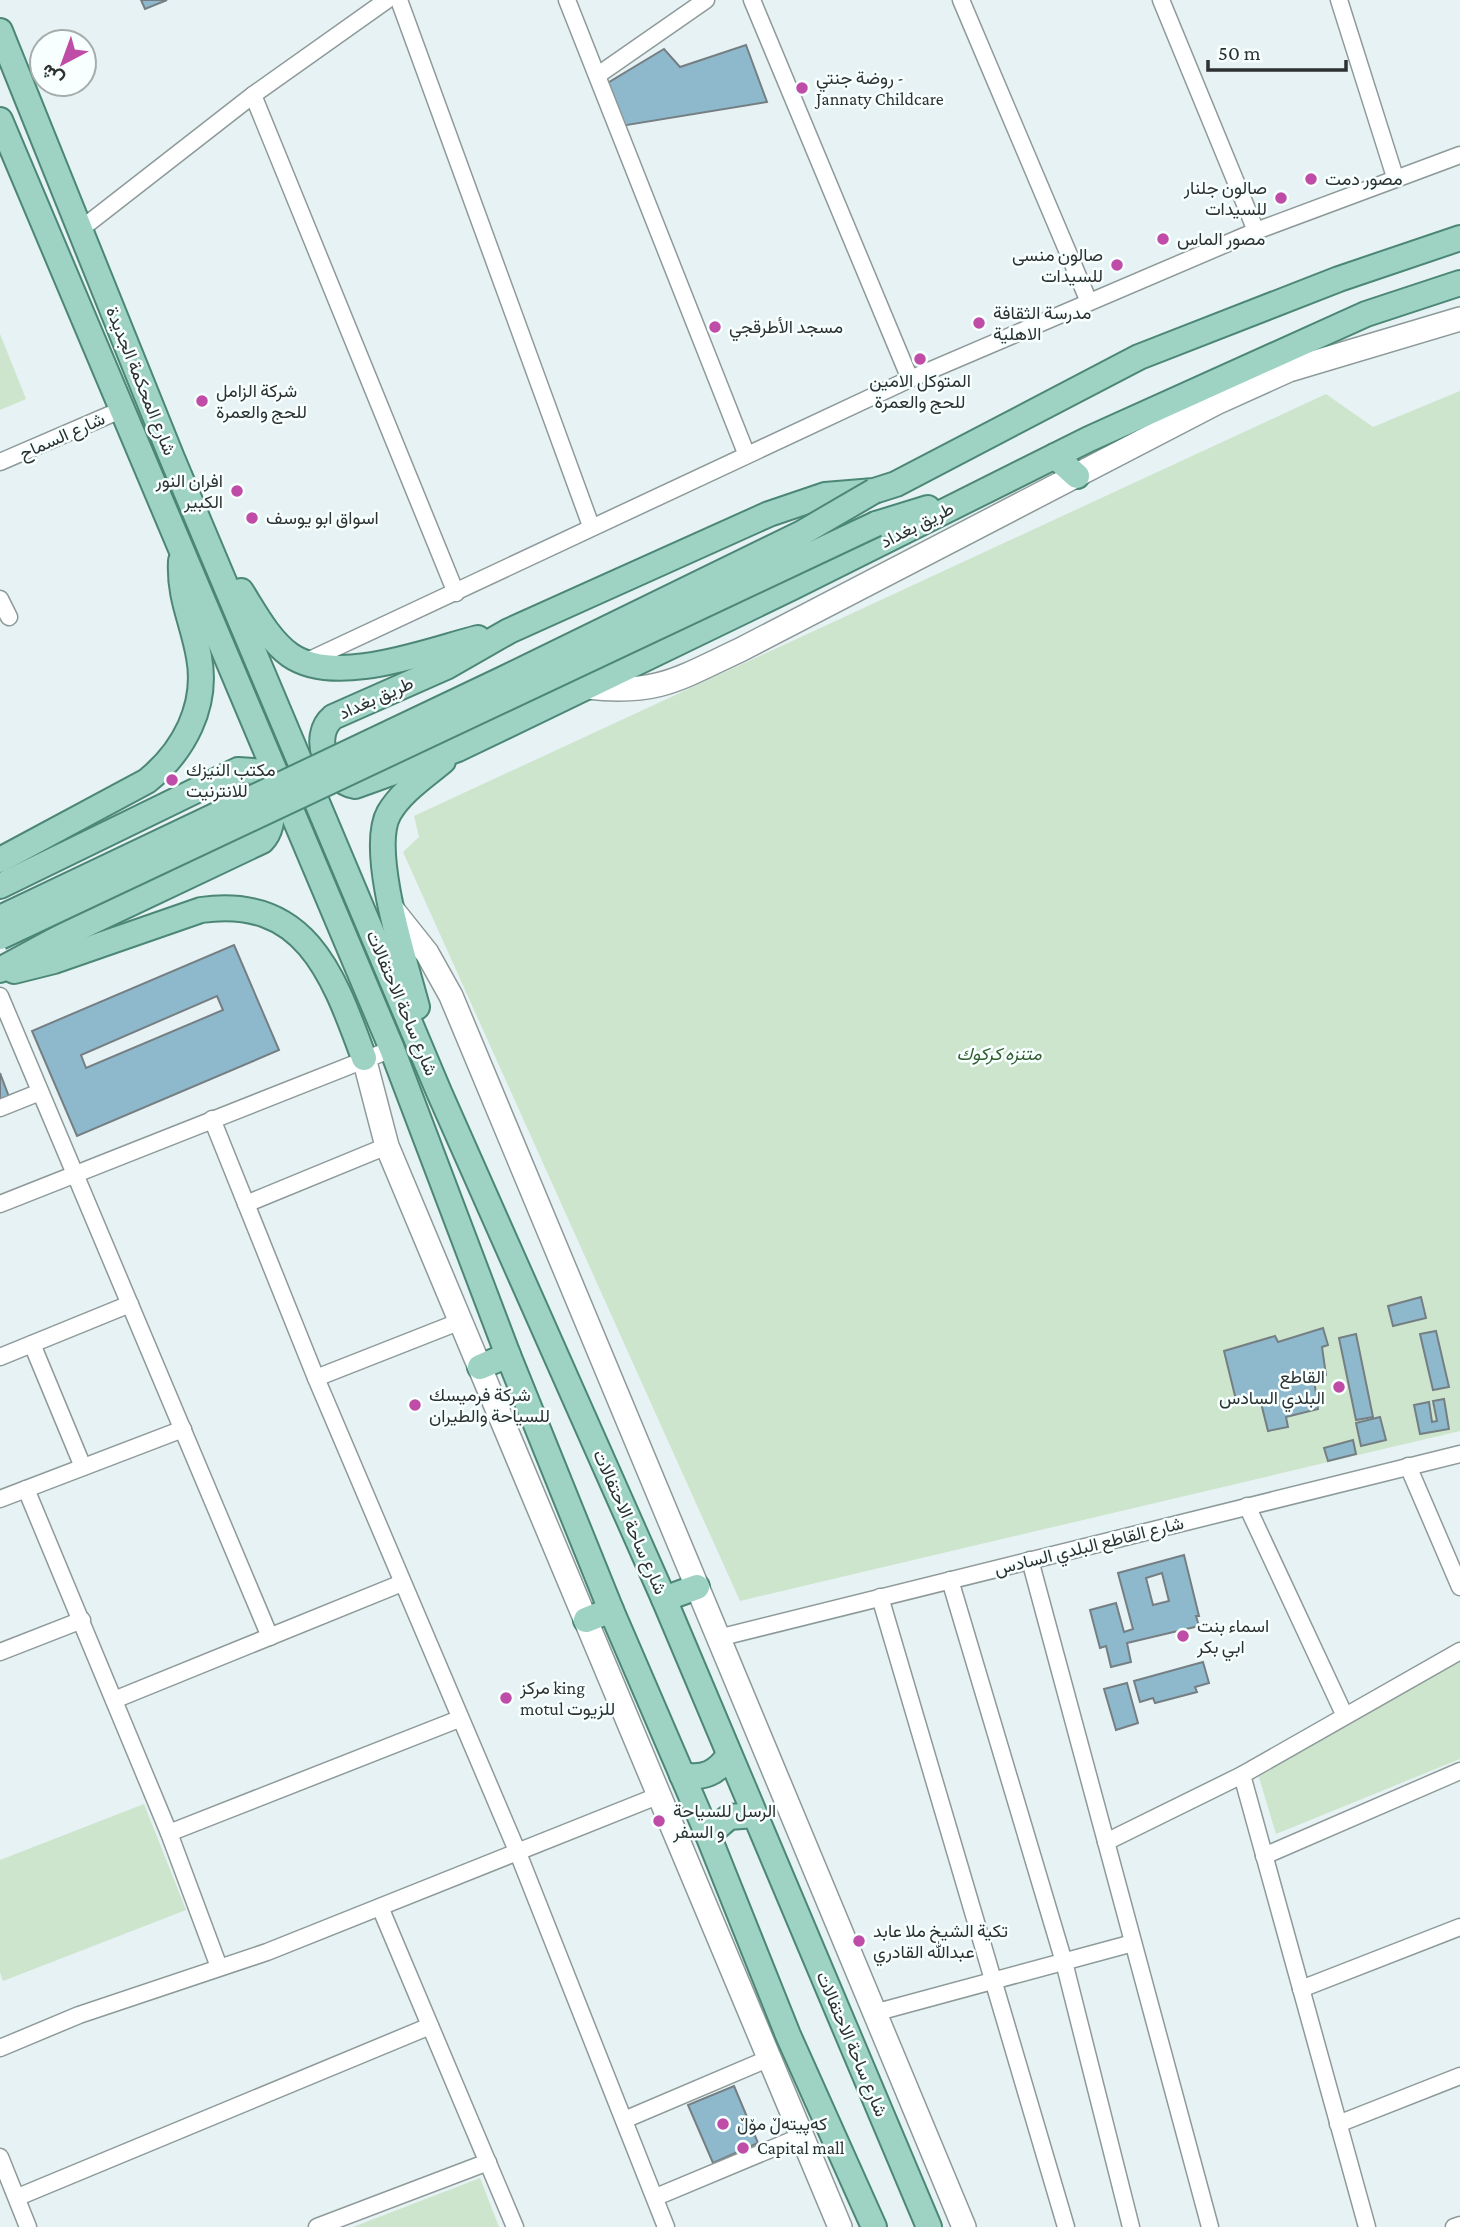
<svg xmlns="http://www.w3.org/2000/svg" width="1460" height="2227" viewBox="0 0 1460 2227" font-family="'Crimson Pro',Vazirmatn,serif">
	<rect width="100%" height="100%" fill="#e6f2f3"/>
	<g fill="#cee5cd">
		<polygon points="0,334 26,399 0,410"/>
		<polygon points="1460,391 1460,1431 740,1601 403,852 419,837 414,816 1326,394 1373,427"/>
		<polygon points="1460,1662 1460,1759 1276,1834 1258,1774"/>
		<polygon points="144,1804 186,1910 3,1981 0,1972 0,1860"/>
		<polygon points="480,2178 499,2227 353,2227"/>
	</g>
	<g fill="#8eb9cc" stroke="#757f83" stroke-width="2" fill-rule="evenodd">
		<polygon points="141,0 167,0 145,9"/>
		<polygon points="746,45 767,102 621,126 606,84 664,49 680,67"/>
		<path d="M 234,945 L 279,1050 L 77,1136 L 32,1031 ZM 217,996 L 223,1010 L 86,1068 L 81,1055 Z"/>
		<polygon points="0,1073 9,1097 0,1100"/>
		<polygon points="1421,1297 1426,1318 1393,1326 1388,1306"/>
		<polygon points="1323,1328 1328,1345 1322,1347 1326,1375 1314,1379 1318,1409 1286,1417 1288,1427 1268,1431 1260,1399 1237,1404 1224,1351 1275,1336 1278,1342"/>
		<polygon points="1436,1331 1449,1387 1433,1390 1420,1334"/>
		<polygon points="1356,1334 1373,1417 1356,1420 1339,1338"/>
		<polygon points="1444,1399 1449,1429 1420,1434 1414,1405 1429,1402 1432,1422 1437,1421 1433,1401"/>
		<polygon points="1380,1417 1386,1440 1361,1446 1356,1423"/>
		<polygon points="1353,1440 1356,1454 1328,1461 1324,1448"/>
		<path d="M 1184,1555 L 1199,1616 L 1196,1616 L 1199,1626 L 1127,1643 L 1131,1662 L 1111,1667 L 1106,1646 L 1100,1648 L 1090,1610 L 1116,1603 L 1124,1632 L 1133,1629 L 1118,1573 ZM 1162,1573 L 1169,1601 L 1153,1605 L 1146,1578 Z"/>
		<polygon points="1203,1662 1209,1683 1195,1687 1197,1692 1155,1703 1153,1698 1140,1702 1134,1681"/>
		<polygon points="1127,1683 1138,1723 1116,1730 1104,1689"/>
		<polygon points="734,2086 758,2143 713,2163 688,2105"/>
	</g>
	<g fill="none" stroke-linecap="round" stroke-linejoin="round">
		<g stroke="#8e9a9a" stroke-width="19">
			<g id="street">
				<polyline points="399,0 591,526"/>
				<polyline points="567,0 746,453"/>
				<polyline points="752,0 910,379"/>
				<polyline points="961,0 1089,302"/>
				<polyline points="1161,0 1256,231"/>
				<polyline points="1339,0 1395,177"/>
				<polyline points="598,75 706,0"/>
				<polyline points="253,95 456,593"/>
				<polyline points="81,229 253,95 387,0"/>
				<polyline points="0,462 123,409"/>
				<polyline points="0,599 9,617"/>
				<polyline points="303,663 910,379 1256,231 1460,155"/>
				<polyline points="0,996 270,1637"/>
				<polyline points="0,1108 40,1092"/>
				<polyline points="212,1119 316,1378 518,1853 666,2227"/>
				<polyline points="0,1204 392,1049"/>
				<polyline points="246,1204 387,1146"/>
				<polyline points="32,1344 83,1467"/>
				<polyline points="0,1357 130,1304"/>
				<polyline points="316,1378 461,1321"/>
				<polyline points="1408,1466 1460,1587"/>
				<polyline points="26,1489 169,1833 219,1967"/>
				<polyline points="0,1499 183,1429"/>
				<polyline points="1247,1506 1344,1714"/>
				<polyline points="1030,1560 1210,2227"/>
				<polyline points="950,1580 1064,1962 1131,2227"/>
				<polyline points="880,1597 1066,2227"/>
				<polyline points="718,1638 1460,1454"/>
				<polyline points="0,1652 82,1620"/>
				<polyline points="114,1700 402,1583"/>
				<polyline points="1242,1775 1367,2227"/>
				<polyline points="169,1833 459,1719"/>
				<polyline points="1106,1842 1242,1775 1460,1651"/>
				<polyline points="1264,1856 1460,1771"/>
				<polyline points="380,1907 515,2227"/>
				<polyline points="1301,1989 1460,1927"/>
				<polyline points="874,2013 1133,1943"/>
				<polyline points="0,2048 79,2015 267,1952 660,1795"/>
				<polyline points="624,2120 770,2058"/>
				<polyline points="1338,2124 1460,2076"/>
				<polyline points="0,2157 28,2227"/>
				<polyline points="18,2197 430,2026"/>
				<polyline points="656,2197 802,2136"/>
				<polyline points="317,2227 488,2162"/>
				<polyline points="1454,2227 1460,2225"/>
			</g>
		</g>
		<g stroke="#8e9a9a" stroke-width="26">
			<g id="secondary">
				<path d="M 587,687 C 658,695 678,679 740,650 L 1216,403 L 1289,370 L 1460,319"/>
				<polyline points="392,909 427,953 451,996 964,2227"/>
				<polyline points="364,1058 387,1146 840,2227"/>
			</g>
		</g>
		<g stroke="#4c8776" stroke-width="28">
			<g id="primary">
				<polyline points="0,31 172,458 439,1092 664,1599 929,2227"/>
				<polyline points="0,120 392,1049 508,1355 611,1610 708,1835 788,2035 874,2227"/>
				<path d="M 1460,238 L 1339,279 L 1139,357 L 896,484 L 874,491 L 825,495 L 769,514 L 509,631 L 446,667 L 333,717 C 310,736 327,781 355,786 L 458,749 L 791,588 L 1089,439 L 1366,314 L 1460,283"/>
				<polyline points="1055,456 1077,476"/>
				<polyline points="876,524 928,508"/>
				<path d="M 241,591 C 255,613 269,640 290,655 C 336,687 427,651 478,638"/>
				<path d="M 0,860 L 147,781 C 184,751 208,706 199,657 C 193,622 179,598 181,561"/>
				<path d="M 0,886 L 238,770 L 253,771 C 273,784 279,824 262,841 L 68,933 L 0,970"/>
				<path d="M 14,971 L 54,961 L 201,910 C 307,895 334,977 364,1058"/>
				<path d="M 417,1007 C 406,965 368,850 389,813 C 401,792 424,777 443,761"/>
				<polyline points="480,1367 508,1355"/>
				<polyline points="664,1599 697,1587"/>
				<polyline points="586,1620 611,1610"/>
				<path d="M 682,1775 C 704,1779 717,1773 729,1755"/>
				<polyline points="708,1835 729,1817 755,1815"/>
			</g>
		</g>
		<use href="#street" stroke="#fff" stroke-width="16"/>
		<use href="#secondary" stroke="#fff" stroke-width="23"/>
		<use href="#primary" stroke="#9ed3c3" stroke-width="24"/>
		<g stroke="#4c8776" stroke-width="28" stroke-linecap="butt">
			<g id="primary-bridge">
				<polyline points="0,918 503,679 802,533 874,491"/>
				<polyline points="0,937 876,524"/>
			</g>
		</g>
		<use href="#primary-bridge" stroke="#9ed3c3" stroke-width="24"/>
	</g>
	<g fill="#bf4ca7" stroke="#f7ffff" stroke-width="2.5">
		<circle cx="802" cy="88" r="7"/>
		<circle cx="1311" cy="179" r="7"/>
		<circle cx="1281" cy="198" r="7"/>
		<circle cx="1163" cy="239" r="7"/>
		<circle cx="1117" cy="265" r="7"/>
		<circle cx="979" cy="323" r="7"/>
		<circle cx="715" cy="327" r="7"/>
		<circle cx="920" cy="359" r="7"/>
		<circle cx="202" cy="401" r="7"/>
		<circle cx="237" cy="491" r="7"/>
		<circle cx="252" cy="518" r="7"/>
		<circle cx="172" cy="780" r="7"/>
		<circle cx="1339" cy="1387" r="7"/>
		<circle cx="415" cy="1405" r="7"/>
		<circle cx="1183" cy="1636" r="7"/>
		<circle cx="506" cy="1698" r="7"/>
		<circle cx="659" cy="1821" r="7"/>
		<circle cx="859" cy="1941" r="7"/>
		<circle cx="723" cy="2124" r="7"/>
		<circle cx="743" cy="2148" r="7"/>
	</g>
	<g text-anchor="middle" stroke-width="5" stroke-linejoin="round" paint-order="stroke">
		<g font-size="18" fill="#2c3131" stroke="#f7ffff" text-anchor="start">
			<text x="816" y="84">روضة جنتي -<tspan x="816" dy="21">Jannaty Childcare</tspan></text>
			<text x="1325" y="185">مصور دمت</text>
			<text x="1267" y="194" text-anchor="end">صالون جلنار<tspan x="1267" dy="21">للسيدات</tspan></text>
			<text x="1177" y="245">مصور الماس</text>
			<text x="1103" y="261" text-anchor="end">صالون منسى<tspan x="1103" dy="21">للسيدات</tspan></text>
			<text x="993" y="319">مدرسة الثقافة<tspan x="993" dy="21">الاهلية</tspan></text>
			<text x="729" y="333">مسجد الأطرقجي</text>
			<text x="920" y="387" text-anchor="middle">المتوكل الامين<tspan x="920" dy="21">للحج والعمرة</tspan></text>
			<text x="216" y="397">شركة الزامل<tspan x="216" dy="21">للحج والعمرة</tspan></text>
			<text x="223" y="487" text-anchor="end">افران النور<tspan x="223" dy="21">الكبير</tspan></text>
			<text x="266" y="524">اسواق ابو يوسف</text>
			<text x="186" y="776">مكتب النيزك<tspan x="186" dy="21">للانترنيت</tspan></text>
			<text x="1325" y="1383" text-anchor="end">القاطع<tspan x="1325" dy="21">البلدي السادس</tspan></text>
			<text x="429" y="1401">شركة فرميسك<tspan x="429" dy="21">للسياحة والطيران</tspan></text>
			<text x="1197" y="1632">اسماء بنت<tspan x="1197" dy="21">ابي بكر</tspan></text>
			<text x="520" y="1694">مركز king<tspan x="520" dy="21">motul للزيوت</tspan></text>
			<text x="673" y="1817">الرسل للسياحة<tspan x="673" dy="21">و السفر</tspan></text>
			<text x="873" y="1937">تكية الشيخ ملا عابد<tspan x="873" dy="21">عبدالله القادري</tspan></text>
			<text x="737" y="2130">کەپیتەڵ مۆڵ</text>
			<text x="757" y="2154">Capital mall</text>
		</g>
		<g font-size="18" fill="#2c3131" stroke="#f7ffff">
			<text transform="translate(141 381) rotate(68)" y="6">شارع المحكمة الجديدة</text>
			<text transform="translate(62 436) rotate(-24)" y="6">شارع السماح</text>
			<text transform="translate(917 525) rotate(-27)" y="6">طريق بغداد</text>
			<text transform="translate(376 698) rotate(-24)" y="6">طريق بغداد</text>
			<text transform="translate(402 1003) rotate(67)" y="6">شارع ساحة الاحتفالات</text>
			<text transform="translate(630 1522) rotate(66)" y="6">شارع ساحة الاحتفالات</text>
			<text transform="translate(1089 1546) rotate(-14)" y="6">شارع القاطع البلدي السادس</text>
			<text transform="translate(852 2044) rotate(67)" y="6">شارع ساحة الاحتفالات</text>
		</g>
		<g font-size="18" font-style="italic" fill="#335e32" stroke="#f7ffff">
			<text x="999" y="1060">متنزه كركوك</text>
		</g>
	</g>
	<g transform="translate(63 63) rotate(221)"><circle r="33" fill="#f7ffff" stroke="#a6adad" stroke-width="2"/>
	<path d="M0-5L12 26L0 18L-12 26Z" fill="#bf4ca7"/>
	<text y="-10" font-size="19" font-weight="bold" text-anchor="middle" fill="#2c3131">ش</text>
	</g>
	<path d="M1208 60v10h138v-10" fill="none" stroke="#2c3131" stroke-width="3.5"/>
	<text x="1218" y="60" font-size="21" fill="#2c3131" stroke="#f7ffff" stroke-width="5" paint-order="stroke">50 m</text>
</svg>
